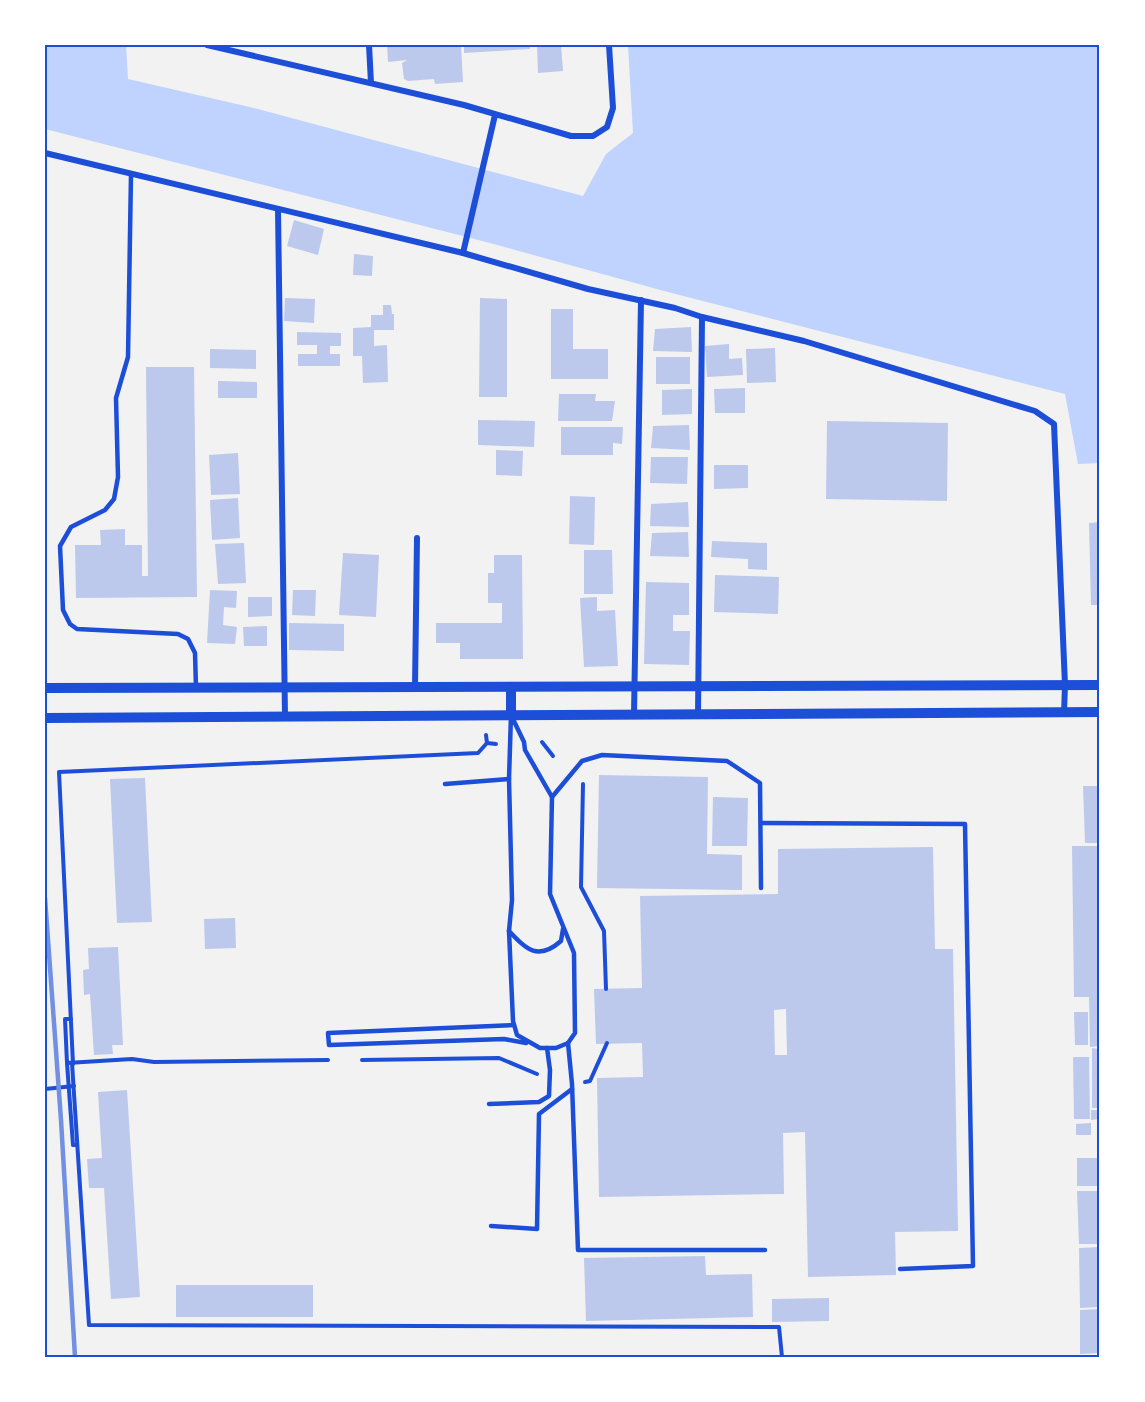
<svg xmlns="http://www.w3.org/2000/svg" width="1145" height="1402" viewBox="0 0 1145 1402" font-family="Rubik,sans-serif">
	<rect width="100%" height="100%" fill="#f2f2f2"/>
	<polygon fill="#bfd3fe" points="45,45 126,45 128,79 254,108 583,196 606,154 633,133 628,45 1100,45 1100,463 1078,464 1065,394 664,291 490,243 45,129"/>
	<g fill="#bdc9ec" fill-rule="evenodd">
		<polygon points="387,45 461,45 463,82 435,84 434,79 408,81 404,79 402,63 407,60 388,62"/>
		<polygon points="464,45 530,45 530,49 464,53"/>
		<polygon points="537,45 561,45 563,71 538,73"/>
		<polygon points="294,220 324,229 318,255 287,246"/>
		<polygon points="354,254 373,256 372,276 353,275"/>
		<polygon points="285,298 315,299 314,323 284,321"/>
		<polygon points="480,298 507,299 507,397 479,397"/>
		<polygon points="383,305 391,305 392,314 394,314 394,330 374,330 374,346 387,345 388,382 363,383 362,356 353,356 353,328 371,327 371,315 383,315"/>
		<polygon points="551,309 573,309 573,349 608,349 608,379 551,379"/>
		<polygon points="691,327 692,352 653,351 655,329"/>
		<polygon points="297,332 341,333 341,346 330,346 330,354 340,354 340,366 298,366 298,354 317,354 317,345 297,345"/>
		<polygon points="729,344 729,359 742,358 743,375 707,377 705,346"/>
		<polygon points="775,348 776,382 747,383 746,349"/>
		<polygon points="210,349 256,350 256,369 210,368"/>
		<rect x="656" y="357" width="34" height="27"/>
		<polygon points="146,367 194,367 197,597 76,598 75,545 101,545 100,530 125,529 125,545 142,545 142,576 148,576"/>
		<polygon points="218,381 257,382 257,398 218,398"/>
		<polygon points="745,388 745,413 715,413 714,389"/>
		<polygon points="692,389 692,414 662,415 662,390"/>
		<polygon points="559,394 596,394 595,401 615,401 612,421 558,421"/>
		<polygon points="478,420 535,421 534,447 478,445"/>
		<polygon points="827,421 948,423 947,501 826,499"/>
		<polygon points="689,425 690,450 651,448 653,426"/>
		<polygon points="561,427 623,427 622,444 613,443 613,455 561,455"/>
		<polygon points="496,450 523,451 522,476 496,475"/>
		<polygon points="238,453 240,494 211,495 209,455"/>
		<polygon points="651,457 688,457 687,484 650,483"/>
		<polygon points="714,465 748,465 748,488 714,489"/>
		<polygon points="570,496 595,497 594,545 569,544"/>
		<polygon points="238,498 240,538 212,540 210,500"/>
		<polygon points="688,502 689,527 650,526 651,504"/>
		<polygon points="1100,522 1100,605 1091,605 1089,523"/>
		<polygon points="688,532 689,557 650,556 652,533"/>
		<polygon points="712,541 767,543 767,570 748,569 748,559 711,557"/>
		<polygon points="244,543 246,583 218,584 215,544"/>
		<polygon points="584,550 612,550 613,594 584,594"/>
		<polygon points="343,553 379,555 376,617 339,615"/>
		<polygon points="494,555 522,555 523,659 460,659 460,643 436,643 436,623 502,623 502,603 488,603 488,573 494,573"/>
		<polygon points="715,575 779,577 778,614 714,612"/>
		<polygon points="646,582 689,583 689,615 673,615 673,631 690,631 689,665 644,664"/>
		<polygon points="210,590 237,591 236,608 224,607 223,625 237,627 235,644 207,643"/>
		<polygon points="293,590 316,590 315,616 292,615"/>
		<polygon points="248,597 272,597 272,616 248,617"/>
		<polygon points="597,597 597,611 615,610 618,666 584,667 580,598"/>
		<polygon points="289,623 344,624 344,651 289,650"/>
		<polygon points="267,626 267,646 244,646 243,627"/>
		<polygon points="599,775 708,777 707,854 742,855 742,890 597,888"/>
		<polygon points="145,778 152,922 117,923 110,779"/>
		<polygon points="1083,786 1100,786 1100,843 1085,843"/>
		<polygon points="713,797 748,798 747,846 712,846"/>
		<polygon points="1072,846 1100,846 1100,1046 1090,1047 1089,997 1074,997"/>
		<path d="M 933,847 L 935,949 L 953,949 L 958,1231 L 895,1232 L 896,1275 L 808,1277 L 805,1132 L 783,1133 L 784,1194 L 599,1197 L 597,1078 L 643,1077 L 642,1043 L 596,1044 L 594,989 L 642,988 L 640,896 L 778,894 L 778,849 ZM 786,1009 L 787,1055 L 775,1055 L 774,1010 Z"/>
		<polygon points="235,918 236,948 205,949 204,919"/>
		<polygon points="118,947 123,1045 112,1045 113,1054 94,1055 90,994 84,995 83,970 89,969 88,948"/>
		<polygon points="1074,1012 1088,1012 1088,1045 1075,1045"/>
		<polygon points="1092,1048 1100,1049 1100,1108 1092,1108"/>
		<polygon points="1073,1057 1089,1057 1090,1119 1074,1119"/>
		<polygon points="127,1090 140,1297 111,1299 104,1188 89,1188 87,1159 102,1158 98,1092"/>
		<polygon points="1091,1110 1100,1110 1100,1119 1091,1120"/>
		<polygon points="1091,1123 1091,1135 1076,1135 1076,1124"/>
		<rect x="1077" y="1158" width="23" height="28"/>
		<polygon points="1077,1191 1100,1191 1100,1244 1079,1244"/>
		<polygon points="1100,1247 1100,1307 1080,1308 1079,1248"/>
		<polygon points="705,1256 706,1275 752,1274 753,1317 586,1321 584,1258"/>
		<rect x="176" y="1285" width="137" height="32"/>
		<polygon points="829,1298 829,1321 772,1322 772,1299"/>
		<polygon points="1100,1309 1100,1353 1080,1354 1080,1310"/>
	</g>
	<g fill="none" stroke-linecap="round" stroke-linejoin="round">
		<g stroke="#1d4ed8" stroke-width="4">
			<polyline points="486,735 487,743 496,744"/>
			<polyline points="542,742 553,756"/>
			<polyline points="583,784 581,887 604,931 606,989"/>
			<polyline points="71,1019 65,1019 67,1063 132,1059 154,1062 328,1060"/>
			<polyline points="362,1060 499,1058 537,1074"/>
			<polyline points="67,1063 73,1145 77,1145"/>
			<polyline points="72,1063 89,1325 779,1327 782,1357"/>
			<polyline points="73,1064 59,772 478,753 487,743"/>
			<polyline points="585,1082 590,1081 607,1043"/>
			<polyline points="45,1089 74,1086"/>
		</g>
		<g stroke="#1d4ed8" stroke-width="4.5">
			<polyline points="131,174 128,357 116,398 118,477 114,499 105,510 71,527 60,546 63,610 70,624 77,629 178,634 188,639 195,653 196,688"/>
			<polygon points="511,715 524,742 525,750 552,797 550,894 574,953 575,1033 568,1043 556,1048 540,1048 517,1035 513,1021 509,931 512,900 509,779"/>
			<polyline points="445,784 509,779"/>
			<polyline points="552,797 582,761 602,755 727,761 760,783 761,888"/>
			<polyline points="761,823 965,824 973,1266 900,1269"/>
			<path d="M 509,931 C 527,950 538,961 561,941 L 563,929"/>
			<polyline points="514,1025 328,1033 329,1045 504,1039 526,1043"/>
			<polyline points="568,1043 572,1084 578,1250 765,1250"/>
			<polyline points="489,1104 539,1102 549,1096 550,1070 547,1048"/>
			<polyline points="491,1226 537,1229 539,1114 572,1089"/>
		</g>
		<g stroke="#1d4ed8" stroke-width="6">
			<polyline points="207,45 464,105 571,136 593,136 607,127 613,108 609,45"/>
			<polyline points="369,45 371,83"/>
			<polyline points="45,153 463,253 588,289 675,308 702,317 804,341 1035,411 1054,424 1065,685 1064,713"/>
			<polyline points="278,209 285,716"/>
			<polyline points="463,253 495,115"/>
			<polyline points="415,687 417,538"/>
			<polyline points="634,715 641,300"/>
			<polyline points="698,715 702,317"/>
		</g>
		<g stroke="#1d4ed8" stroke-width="10">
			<polyline points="45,688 1100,685"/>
			<polyline points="511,715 511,688"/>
			<polyline points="45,718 1100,712"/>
		</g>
		<polyline stroke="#7290e2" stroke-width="4.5" points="45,898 61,1120 75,1357"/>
	</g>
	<rect width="1145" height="1402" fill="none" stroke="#ffffff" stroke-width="93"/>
	<rect x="46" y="46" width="1052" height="1310" fill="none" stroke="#1d4ed8" stroke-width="2"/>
</svg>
